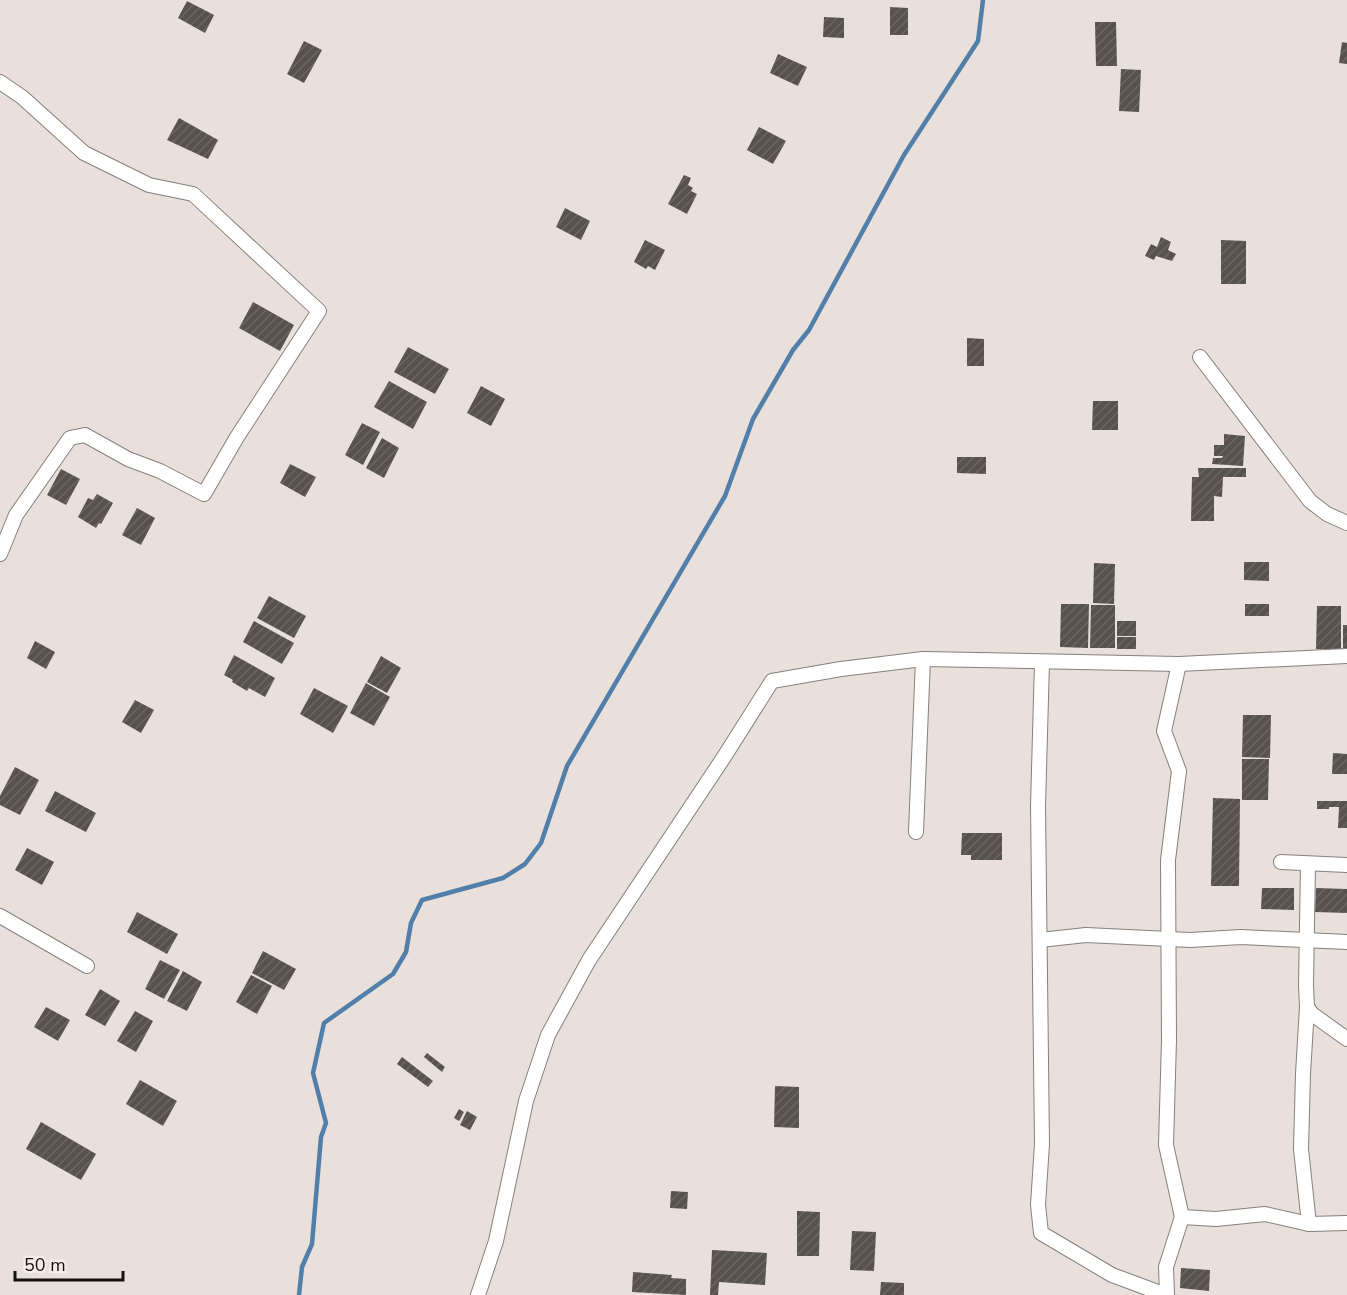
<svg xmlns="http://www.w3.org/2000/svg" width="1347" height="1295" viewBox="0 0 1347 1295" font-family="'Nunito Sans',sans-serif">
	<defs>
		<pattern id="building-hatch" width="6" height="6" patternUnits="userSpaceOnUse" patternTransform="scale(1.5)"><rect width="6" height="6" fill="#57524c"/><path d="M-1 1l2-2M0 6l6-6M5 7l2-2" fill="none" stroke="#6a6661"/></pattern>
	</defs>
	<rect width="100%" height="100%" fill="#e9e0db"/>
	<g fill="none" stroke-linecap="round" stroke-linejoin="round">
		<polyline stroke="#527faa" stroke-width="4.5" points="299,1295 302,1267 312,1244 321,1137 326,1123 313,1073 324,1023 393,974 406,952 411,923 422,900 503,878 525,864 541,843 567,766 725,496 753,419 793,350 809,330 904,155 978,41 983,0"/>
	</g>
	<g fill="url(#building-hatch)">
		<polygon points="187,1 214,15 205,33 178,18"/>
		<polygon points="890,7 908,8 908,35 890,35"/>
		<polygon points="824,17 844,18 844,38 823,37"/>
		<polygon points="1095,22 1116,22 1117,66 1096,66"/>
		<polygon points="304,41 322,50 304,83 287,74"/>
		<polygon points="1342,42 1347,43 1347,64 1339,63"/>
		<polygon points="778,54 807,67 798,86 770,73"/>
		<polygon points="1121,69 1141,70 1139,112 1119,111"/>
		<polygon points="179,118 218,140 208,159 167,140"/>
		<polygon points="759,127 786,141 773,164 747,150"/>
		<polygon points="684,175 691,178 688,185 693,188 691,191 697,194 687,214 668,204"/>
		<polygon points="565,208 590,221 581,240 556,227"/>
		<polygon points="1161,237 1171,242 1168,250 1176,254 1172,261 1156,256 1154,260 1145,256 1151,244 1157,247"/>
		<polygon points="645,240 665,250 655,270 648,266 646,269 634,262"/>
		<polygon points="1221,240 1246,241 1246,284 1221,284"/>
		<polygon points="253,302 294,325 280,351 239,328"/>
		<polygon points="967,338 984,339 984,366 967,366"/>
		<polygon points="408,347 449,369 435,394 394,372"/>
		<polygon points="389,381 427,402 413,429 374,407"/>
		<polygon points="481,386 505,399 491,426 467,413"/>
		<polygon points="1093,401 1118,401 1118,430 1092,430"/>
		<polygon points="362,423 380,432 363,465 345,455"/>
		<polygon points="1224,434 1245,436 1243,466 1212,464 1213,458 1222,458 1223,456 1214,456 1214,445 1224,445"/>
		<polygon points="382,438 399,448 384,478 366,468"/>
		<polygon points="957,457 986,457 986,474 957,473"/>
		<polygon points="290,464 316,477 305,497 280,483"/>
		<polygon points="1198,468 1246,468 1246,477 1223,477 1222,497 1214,496 1214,521 1191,521 1192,477 1199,477"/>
		<polygon points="61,469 80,479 66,505 47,495"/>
		<polygon points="97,494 113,503 101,524 99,523 96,528 78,517 88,498 93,500"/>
		<polygon points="137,508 155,518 141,545 122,535"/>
		<polygon points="1244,562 1269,562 1269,581 1244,580"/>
		<polygon points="1094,563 1115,564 1114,604 1093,603"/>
		<polygon points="269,596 306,616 294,638 257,618"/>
		<polygon points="1061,604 1089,604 1088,648 1060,647"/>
		<rect x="1245" y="604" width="24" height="12"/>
		<polygon points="1091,605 1115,605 1115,648 1090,648"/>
		<polygon points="1317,606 1341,606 1341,649 1316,649"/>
		<polygon points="254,621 294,643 282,664 243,642"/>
		<rect x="1117" y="621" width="19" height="15"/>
		<rect x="1343" y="625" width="4" height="25"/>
		<rect x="1117" y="637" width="19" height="12"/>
		<polygon points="35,641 55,652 46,669 27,658"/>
		<polygon points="234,655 275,678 265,697 249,688 247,691 232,682 233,680 224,675"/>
		<polygon points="381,656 401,668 387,693 367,682"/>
		<polygon points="366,683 390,697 374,726 350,713"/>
		<polygon points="314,688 348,706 333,733 300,714"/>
		<polygon points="135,700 154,710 141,733 122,722"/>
		<polygon points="1243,715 1271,715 1270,758 1242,757"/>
		<polygon points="1333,753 1347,754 1347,774 1332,774"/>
		<polygon points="1242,759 1269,759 1268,800 1242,800"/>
		<polygon points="15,767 39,780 20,815 0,805 0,796"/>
		<polygon points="55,791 96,813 86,832 45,811"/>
		<polygon points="1213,798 1240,799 1239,886 1211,886"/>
		<polygon points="1317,801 1347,801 1347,828 1338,828 1339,807 1329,807 1329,809 1317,809"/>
		<polygon points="962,833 1002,833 1002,860 971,860 971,855 961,855"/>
		<polygon points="27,848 54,862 42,885 15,870"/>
		<polygon points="1262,888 1294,888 1294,910 1261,909"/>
		<polygon points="1316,888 1347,889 1347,913 1315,912"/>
		<polygon points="137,912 178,934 167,954 127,932"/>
		<polygon points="263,951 296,969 284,990 252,973"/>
		<polygon points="160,960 180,970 164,999 145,989"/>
		<polygon points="183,971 202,982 187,1011 167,1001"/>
		<polygon points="251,975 272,986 257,1014 236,1002"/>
		<polygon points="100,989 120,1001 105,1026 85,1015"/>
		<polygon points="46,1007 70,1020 58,1041 34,1027"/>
		<polygon points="135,1011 153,1021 136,1052 117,1041"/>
		<polygon points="427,1053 445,1067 442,1072 424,1057"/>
		<polygon points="402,1057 433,1081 428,1087 397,1064"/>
		<polygon points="140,1080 177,1101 163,1126 126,1104"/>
		<polygon points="775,1086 799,1087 799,1128 774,1127"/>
		<polygon points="459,1109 464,1112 459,1121 454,1118"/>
		<polygon points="467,1111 477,1117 470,1130 460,1125"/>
		<polygon points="41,1122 96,1154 81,1180 26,1149"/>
		<polygon points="671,1191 688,1192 687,1209 670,1208"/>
		<polygon points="797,1211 820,1212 819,1256 797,1256"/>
		<polygon points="852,1231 876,1232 874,1271 850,1270"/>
		<polygon points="712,1250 767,1253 765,1285 719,1282 718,1295 710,1295"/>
		<polygon points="1181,1268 1210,1270 1209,1291 1180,1288"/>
		<polygon points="633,1272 672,1275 671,1278 686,1279 686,1295 632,1292"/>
		<polygon points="881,1282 904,1283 904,1295 880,1295"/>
	</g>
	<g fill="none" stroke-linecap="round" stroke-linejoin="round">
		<g stroke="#877f7b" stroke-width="16">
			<g id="minor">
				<polyline points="0,82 22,97 84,153 149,185 193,194 319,311 237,437 204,494 160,471 128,459 85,435 70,438 16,515 0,554"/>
				<polyline points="1200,357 1310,501 1327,514 1347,523"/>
				<polyline points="1042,662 1038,806 1042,1144 1038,1205 1041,1233 1112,1275 1166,1295"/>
				<polyline points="916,832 923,659"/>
				<polyline points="1281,862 1347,865"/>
				<polyline points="1308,864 1306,985 1307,1007 1312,1014 1347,1039"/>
				<polyline points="0,916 87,966"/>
				<polyline points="1040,940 1086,935 1190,940 1241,937 1347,942"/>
				<polyline points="1307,1007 1303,1074 1301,1149 1309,1224"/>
				<polyline points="1182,1217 1216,1219 1265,1214 1309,1224 1347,1223"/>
				<polyline points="478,1295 496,1241 526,1101 548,1035 589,960 724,757 772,681 841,669 923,659 1179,664 1347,656"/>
				<polyline points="1167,1295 1166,1267 1182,1217 1166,1145 1169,1040 1168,860 1179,771 1164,731 1179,664"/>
			</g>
		</g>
		<use href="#minor" stroke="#fff" stroke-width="14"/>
	</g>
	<path d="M15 1271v9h108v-9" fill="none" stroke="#14110f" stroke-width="3"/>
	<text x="24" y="1271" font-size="18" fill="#14110f" stroke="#f6ede8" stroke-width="4.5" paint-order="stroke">50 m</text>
</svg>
